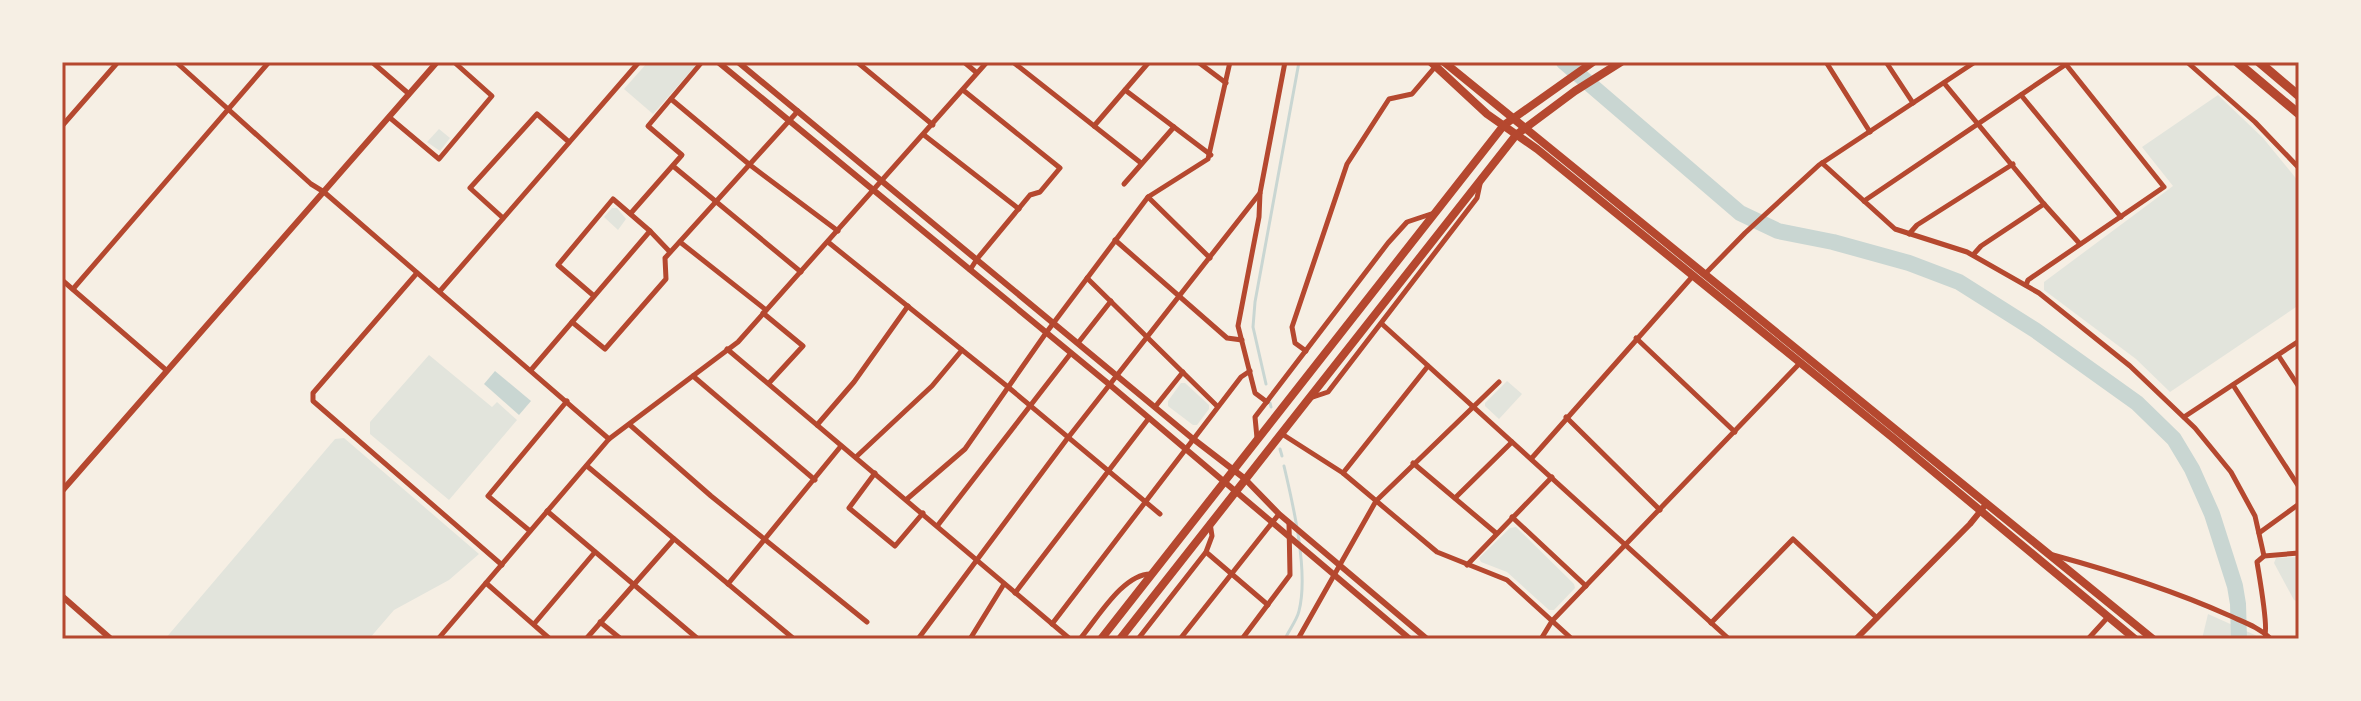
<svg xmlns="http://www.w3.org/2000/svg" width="2361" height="701" viewBox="0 0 2361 701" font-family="Montserrat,sans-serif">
	<rect width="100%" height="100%" fill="#f6efe4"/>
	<g fill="#e2e4dc">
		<polygon points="648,62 699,62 653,114 624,89"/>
		<polygon points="2218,95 2263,138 2299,182 2299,305 2170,392 2136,359 2044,290 2044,282 2173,186 2142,147"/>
		<polygon points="439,129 450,138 440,151 427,142"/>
		<polygon points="612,208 617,208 626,219 618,230 604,217"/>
		<polygon points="429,355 492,407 497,402 517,420 449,500 370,434 370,422"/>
		<polygon points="1507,381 1522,394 1499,419 1485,406 1485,403"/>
		<polygon points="1181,383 1185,383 1209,405 1209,409 1197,425 1193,425 1168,406 1168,401"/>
		<polygon points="344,438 479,554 449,580 394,610 369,639 165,639 335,439"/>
		<polygon points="1516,527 1574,584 1575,588 1554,610 1549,610 1507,572 1481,562 1479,558 1510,528"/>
		<polygon points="2299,557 2299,602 2294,600 2274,563 2276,558"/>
		<polygon points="2208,614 2255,635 2261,639 2202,639"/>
	</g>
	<polygon fill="#c9d6d2" points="495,371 531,401 519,415 484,384"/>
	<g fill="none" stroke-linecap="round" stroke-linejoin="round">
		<g stroke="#c9d6d2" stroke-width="3">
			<polyline points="1266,384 1253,327 1255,302 1299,62"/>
			<polyline points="1270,403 1271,407"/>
			<polyline points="1280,449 1282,456"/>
			<path d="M 1284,466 C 1293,504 1309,572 1299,611 C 1297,620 1289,630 1285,639"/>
		</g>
		<polyline stroke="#c9d6d2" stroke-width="16" points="1564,62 1740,213 1778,231 1833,242 1909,263 1959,282 2035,330 2137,403 2174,439 2192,469 2212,514 2235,586 2238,604 2239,639"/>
		<g stroke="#b5482f" stroke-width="5">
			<polyline points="176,62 311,184 324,192 609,439"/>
			<polyline points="372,62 409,94"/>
			<polyline points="857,62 933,125"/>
			<polyline points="964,62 977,73"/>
			<polyline points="1013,62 1141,163"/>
			<polyline points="1198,62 1226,83"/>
			<polyline points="1826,62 1870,132"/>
			<polyline points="1886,62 1913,103"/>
			<polyline points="2187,62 2255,122 2299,168"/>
			<polyline points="1944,83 2044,204 2080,244"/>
			<polyline points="963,90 1060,168 1040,192 1030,195 977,259 970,270"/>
			<polyline points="1125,90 1211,155"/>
			<polyline points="2021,95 2121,217"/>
			<polyline points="671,99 750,165 838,231"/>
			<polyline points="389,117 439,159 492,96 454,62"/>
			<polyline points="62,126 118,62"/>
			<polyline points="1094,126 1149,62"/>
			<polyline points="924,135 1019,209"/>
			<polyline points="1822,163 1895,229 1967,252 2039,293 2130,366 2195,428 2231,472 2255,516 2264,556"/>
			<polyline points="673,166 801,272"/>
			<polyline points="1124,184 1174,127"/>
			<polyline points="1260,193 1259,217 1238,326 1255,393 1267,402"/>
			<polyline points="1148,197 1210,258"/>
			<polyline points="1864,201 2065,65"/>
			<polyline points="631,213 682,155 648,126 702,62"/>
			<polyline points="503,218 470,188 537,114 569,142"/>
			<polyline points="1909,234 1917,225 2013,164"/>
			<polyline points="1115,240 1227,338 1242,340"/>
			<polyline points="680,242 766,310"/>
			<polyline points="828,242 1008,387 1160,514"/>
			<polyline points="1973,255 1981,246 2044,204"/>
			<polyline points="417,273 313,393 313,401 502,565"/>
			<polyline points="1705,274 1745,233 1819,165 1975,62"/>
			<polyline points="1087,278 1217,406"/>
			<polyline points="62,280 166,370"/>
			<polyline points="2026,285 2028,280 2164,187 2064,62"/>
			<polyline points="73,289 269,62"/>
			<polyline points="440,291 639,62"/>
			<polyline points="594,296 558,265 613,199 650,231 670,252"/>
			<polyline points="763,313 803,346 769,383"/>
			<polyline points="572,322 605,349 666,279 665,258 798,111"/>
			<polyline points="1382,324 1729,639"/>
			<polyline points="1636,338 1735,432"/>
			<polyline points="1078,343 1111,301"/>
			<polyline points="727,349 1070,639"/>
			<polyline points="1306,351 1295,343 1292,327 1347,164 1389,99 1412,94 1435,67"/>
			<polyline points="2278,355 2299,387"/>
			<polyline points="531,370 650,231"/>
			<polyline points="693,376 815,480"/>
			<polyline points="2233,385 2299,487"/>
			<polyline points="1310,398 1328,392 1477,198 1480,184"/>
			<polyline points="1155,407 1183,372"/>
			<polyline points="1566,417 1660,510"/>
			<polyline points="2184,417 2299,341"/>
			<polyline points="630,425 711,496 867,622"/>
			<polyline points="817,425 854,382 908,306"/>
			<polyline points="1282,434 1343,473 1437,552 1507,580 1572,639"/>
			<polyline points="1257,438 1255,417 1388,243 1407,222 1431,214"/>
			<polyline points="856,457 932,386 962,350"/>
			<polyline points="1531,459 1692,277"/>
			<polyline points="1413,463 1496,533"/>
			<polyline points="587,466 794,639"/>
			<polyline points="875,473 849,508 895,546 923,513"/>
			<polyline points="1343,473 1428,366"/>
			<polyline points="1455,498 1512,442"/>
			<polyline points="907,499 965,449 1046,333 1148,197 1208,159 1230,62"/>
			<polyline points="547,511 698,639"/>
			<polyline points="1512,517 1586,586"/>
			<polyline points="938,525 1071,353"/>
			<polyline points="530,531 488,496 567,401"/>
			<polyline points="2259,533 2299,504"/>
			<polyline points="1206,552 1268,605"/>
			<path d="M 2053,555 C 2112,571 2172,590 2228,615 C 2243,622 2259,627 2271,639"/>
			<polyline points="1467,565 1552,477"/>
			<polyline points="486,583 550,639"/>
			<polyline points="728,584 841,446"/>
			<polyline points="1015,593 1149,418"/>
			<polyline points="600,622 621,639"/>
			<polyline points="1711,623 1793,539 1877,618"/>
			<polyline points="534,624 595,552"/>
			<polyline points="1052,624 1241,377 1250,371"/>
			<path d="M 2265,634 C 2268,624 2259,575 2257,562 L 2264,556 L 2299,553"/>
			<polyline points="438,639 609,439 738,342 987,62"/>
			<polyline points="586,639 674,539"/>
			<polyline points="918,639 1067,439 1260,193 1285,62"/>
			<polyline points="970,639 1004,584"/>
			<path d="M 1080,639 C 1097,619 1124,572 1152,574"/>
			<polyline points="1138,639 1206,552 1212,536 1210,523"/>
			<polyline points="1180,639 1279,514"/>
			<polyline points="1242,639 1290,575 1289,523"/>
			<polyline points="1298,639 1376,501 1499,382"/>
			<polyline points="1541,639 1552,621 1800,363"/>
			<polyline points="2088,639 2108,617"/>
		</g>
		<g stroke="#b5482f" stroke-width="6">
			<polyline points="718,62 1110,385 1410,639"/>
			<polyline points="738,62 1192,438 1244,478 1279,514 1427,639"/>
			<polyline points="62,491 437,62"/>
			<polyline points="62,596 111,639"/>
			<polyline points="1856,639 1970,524 1987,503"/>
		</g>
		<g stroke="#b5482f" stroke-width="8">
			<polyline points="1101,639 1504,125 1593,62"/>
			<polyline points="1120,639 1516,135 1575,91 1621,62"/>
		</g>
		<g stroke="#b5482f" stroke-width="8">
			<polyline points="1431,62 1487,114 1537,149 1893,438 2135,639"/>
			<polyline points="1444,62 2153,639"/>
		</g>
		<g stroke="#b5482f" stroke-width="9">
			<polyline points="2237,62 2299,114"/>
			<polyline points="2259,62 2299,96"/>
		</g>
	</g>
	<rect width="2361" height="701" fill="none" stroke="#f6efe4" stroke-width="128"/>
	<rect x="64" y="64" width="2233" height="573" fill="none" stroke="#b5482f" stroke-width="3"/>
</svg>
